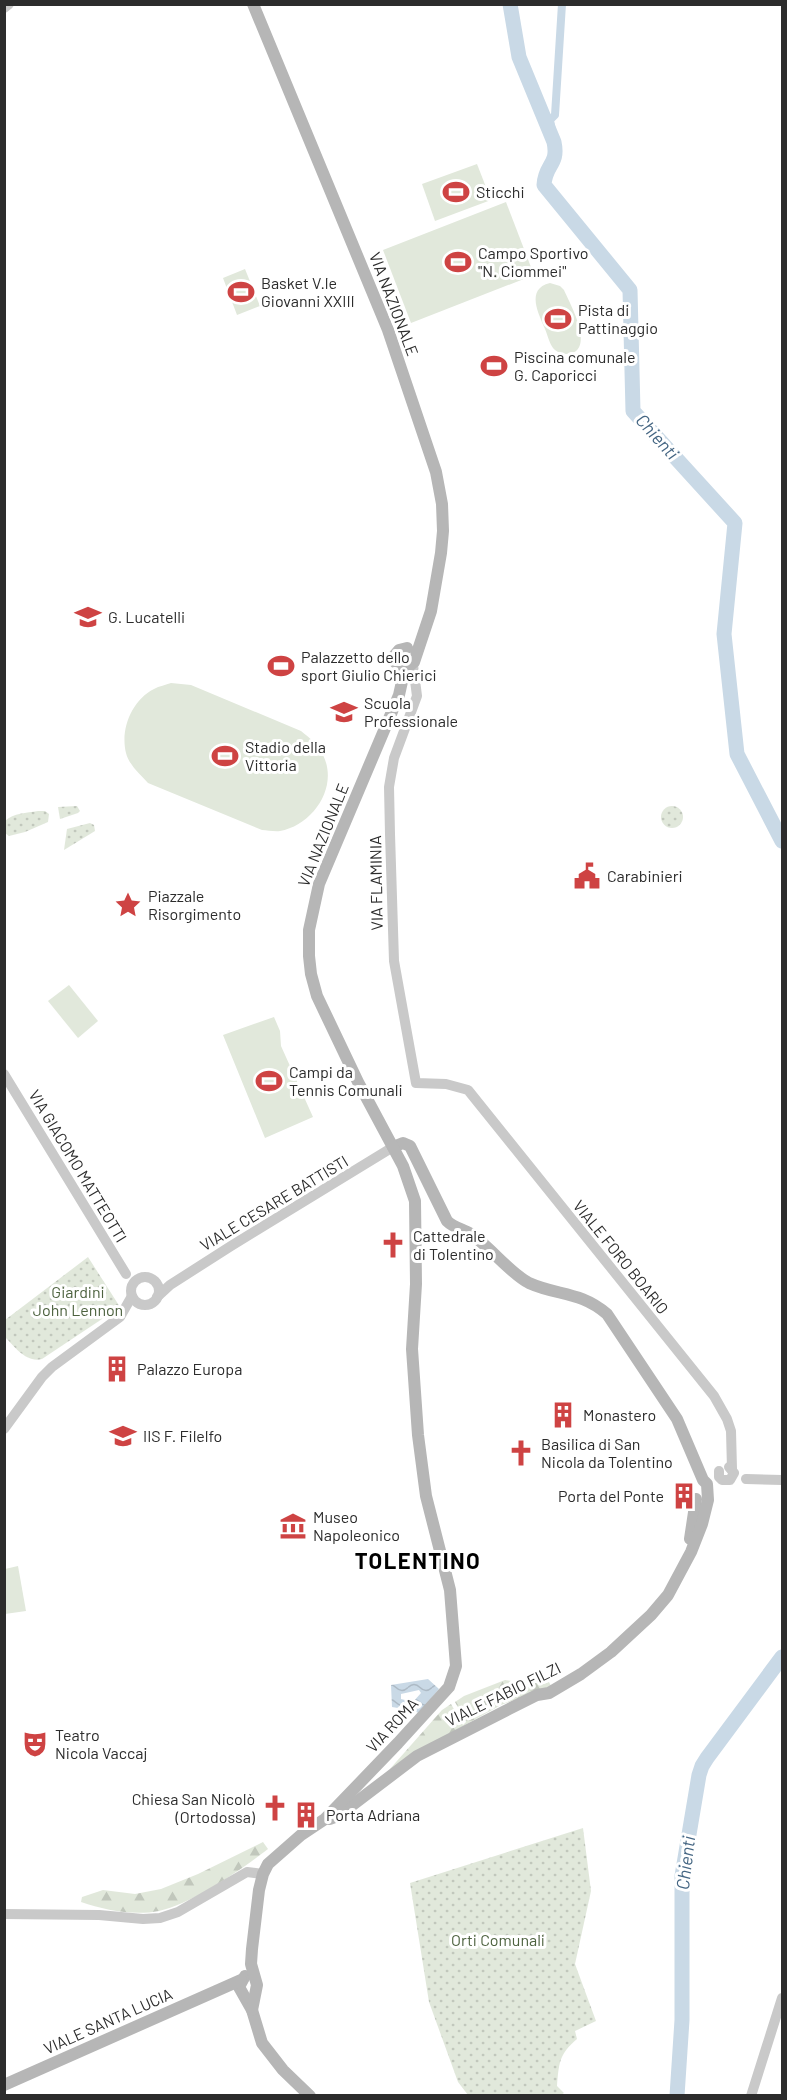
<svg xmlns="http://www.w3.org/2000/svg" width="787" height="2100" viewBox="0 0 787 2100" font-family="Barlow,sans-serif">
	<defs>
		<pattern id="green-dots" width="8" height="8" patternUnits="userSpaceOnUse" patternTransform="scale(1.5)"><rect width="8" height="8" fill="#e1e8db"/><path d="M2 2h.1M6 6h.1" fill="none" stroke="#c1c7bc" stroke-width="1.8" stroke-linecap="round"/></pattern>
		<pattern id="forest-firs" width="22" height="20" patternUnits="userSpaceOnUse" patternTransform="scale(1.5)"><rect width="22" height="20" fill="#e1e8db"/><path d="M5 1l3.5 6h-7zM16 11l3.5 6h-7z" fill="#c1c7bc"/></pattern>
		<pattern id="water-waves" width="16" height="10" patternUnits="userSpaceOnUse" patternTransform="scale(1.5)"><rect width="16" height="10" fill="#c9d9e6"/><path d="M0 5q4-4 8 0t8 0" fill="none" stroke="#adbac5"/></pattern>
	</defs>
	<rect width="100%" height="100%" fill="#fff"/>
	<g fill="url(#green-dots)">
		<circle cx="672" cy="817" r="11"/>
		<polygon points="77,806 80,811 78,813 60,819 58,807"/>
		<path d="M 38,811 L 45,811 L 49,814 L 48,822 L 25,832 L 9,836 L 5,833 L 5,821 C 14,813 26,813 38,811 Z"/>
		<polygon points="90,823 94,825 95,831 64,850 67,829"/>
		<path d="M 88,1257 L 120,1307 L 42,1359 C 26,1363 15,1347 5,1337 L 5,1320 Z"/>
		<path d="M 583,1828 L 591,1891 L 575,1964 L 596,2021 L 575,2031 L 577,2039 C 559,2054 559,2063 557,2086 L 564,2093 L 561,2095 L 468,2095 L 458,2082 L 429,2002 L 410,1883 Z"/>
	</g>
	<g fill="url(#forest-firs)">
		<polygon points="505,1680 528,1683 528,1687 534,1688 535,1683 543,1684 549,1682 551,1686 501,1705 415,1753 389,1770 442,1710 451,1704 463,1725 466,1722 455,1702 464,1696"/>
		<path d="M 263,1842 L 268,1849 C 241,1870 192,1904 159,1911 C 133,1916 105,1910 81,1902 L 82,1897 L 103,1890 L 135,1894 L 161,1889 L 198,1874 Z"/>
	</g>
	<g fill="#e1e8db">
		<polygon points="477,164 491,200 435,221 422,184"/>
		<polygon points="506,202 534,275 411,323 383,250"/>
		<polygon points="245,269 260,306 237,315 223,278"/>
		<path d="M 550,283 L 560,286 L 564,290 C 570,304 593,344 573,353 C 567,355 560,354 555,350 C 550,346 548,336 545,329 C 539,314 525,289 550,283 Z"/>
		<path d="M 171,683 L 191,685 L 301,731 C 310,738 318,745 323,755 C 339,787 313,825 280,831 C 275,832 267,830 262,830 L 148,783 C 140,774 129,765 126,753 C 120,729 132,700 154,689 C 159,686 166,685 171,683 Z"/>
		<polygon points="69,985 98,1021 78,1038 48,1001"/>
		<polygon points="274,1017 280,1031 281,1046 313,1117 265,1138 223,1035"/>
		<polygon points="18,1566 26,1611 5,1614 5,1569"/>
	</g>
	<path fill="url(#water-waves)" fill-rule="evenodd" d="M 428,1679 L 439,1689 L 419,1713 L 399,1706 L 398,1708 L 392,1707 L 391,1685 ZM 419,1690 L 421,1693 L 413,1702 L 401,1699 L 401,1694 Z"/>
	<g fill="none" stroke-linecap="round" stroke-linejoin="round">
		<polyline stroke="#c9d9e6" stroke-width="8" points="554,142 550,120 555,115 562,4"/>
		<g stroke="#c9d9e6" stroke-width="15">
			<path d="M 510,4 L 519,57 L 554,142 C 559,165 545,164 544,185 L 630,290 L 633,411 L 735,523 L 724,634 L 737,754 L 782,841"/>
			<polyline points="677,2096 682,2020 682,1876 699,1775 702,1766 707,1758 782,1657"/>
		</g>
		<g stroke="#c9c9c9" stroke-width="10">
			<polyline points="4,8 9,4"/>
			<polyline points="413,665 417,696 394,758 389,787 390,834 394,961 416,1083 446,1084 468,1090 714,1396 727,1419 731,1431 732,1469"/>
			<polyline points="4,1074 126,1274"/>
			<circle cx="145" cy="1291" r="14"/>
			<polyline points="157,1297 170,1285 231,1246 393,1147"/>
			<polyline points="4,1429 42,1377 52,1367 120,1317 132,1296"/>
			<polyline points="719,1471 719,1477 722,1480 730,1480 734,1473 729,1467"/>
			<polyline points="746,1479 782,1480"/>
			<polyline points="4,1914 99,1915 143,1919 160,1918 178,1912 247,1872 263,1874"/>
			<polyline points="751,2096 782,1998"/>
		</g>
		<g stroke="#b6b6b6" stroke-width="12">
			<polyline points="253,4 388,330 436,472 442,504 443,531 441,553 431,611 414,662 407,668 401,668 395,662 394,656 399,650 407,648"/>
			<polyline points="690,1539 696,1499"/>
			<path d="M 330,1819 L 338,1816 L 417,1756 L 509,1709 L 537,1695 L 549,1693 L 581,1674 L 611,1652 L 651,1615 L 668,1595 L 691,1552 L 702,1524 L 708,1500 L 707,1484 L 703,1480 L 677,1419 L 607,1314 C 580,1291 558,1296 529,1283 C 511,1274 489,1246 471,1234 C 463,1229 454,1228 447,1221 L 410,1146 L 403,1143 L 393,1147"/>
			<polyline points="245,1976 239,1987 252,2010 262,2043 283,2070 310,2096"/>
			<polyline points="252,2010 257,1985 251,1964 252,1949 259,1890 263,1874 268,1864 301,1835 325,1819 398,1743 449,1687 456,1666 450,1590 426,1496 418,1435 412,1349 416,1284 415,1201 403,1166 358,1082 317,996 311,974 309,956 309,930 319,884 399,695 403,677 401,668"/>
			<polyline points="4,2085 241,1980"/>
		</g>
	</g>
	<defs>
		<g id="stadium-bare" transform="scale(2.07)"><path d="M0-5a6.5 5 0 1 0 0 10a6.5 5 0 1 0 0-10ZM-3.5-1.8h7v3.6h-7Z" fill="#ce4343" stroke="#fff" stroke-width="2.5" paint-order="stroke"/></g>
		<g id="school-bare" transform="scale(2.07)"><path d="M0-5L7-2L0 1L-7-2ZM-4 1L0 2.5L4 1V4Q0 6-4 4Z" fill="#ce4343" stroke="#fff" stroke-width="2.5" paint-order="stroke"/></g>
		<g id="civic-bare" transform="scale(2.07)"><path d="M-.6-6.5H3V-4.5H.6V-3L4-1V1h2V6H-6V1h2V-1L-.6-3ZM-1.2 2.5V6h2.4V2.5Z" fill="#ce4343" stroke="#fff" stroke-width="2.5" paint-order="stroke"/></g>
		<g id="sight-bare" transform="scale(2.07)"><path d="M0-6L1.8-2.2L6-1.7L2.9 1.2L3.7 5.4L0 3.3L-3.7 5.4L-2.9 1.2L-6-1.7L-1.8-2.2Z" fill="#ce4343" stroke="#fff" stroke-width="2.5" paint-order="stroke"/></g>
		<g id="church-bare" transform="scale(2.07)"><path d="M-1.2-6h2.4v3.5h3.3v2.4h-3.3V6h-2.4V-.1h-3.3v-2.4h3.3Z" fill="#ce4343" stroke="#fff" stroke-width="2.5" paint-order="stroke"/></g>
		<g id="building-bare" transform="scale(2.07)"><path d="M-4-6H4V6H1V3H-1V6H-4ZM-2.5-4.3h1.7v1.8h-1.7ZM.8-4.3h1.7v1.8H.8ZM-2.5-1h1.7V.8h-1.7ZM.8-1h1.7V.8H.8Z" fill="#ce4343" stroke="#fff" stroke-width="2.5" paint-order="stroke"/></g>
		<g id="museum-bare" transform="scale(2.07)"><path d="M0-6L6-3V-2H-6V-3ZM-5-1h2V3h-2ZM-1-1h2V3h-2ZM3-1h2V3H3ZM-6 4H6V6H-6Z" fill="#ce4343" stroke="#fff" stroke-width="2.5" paint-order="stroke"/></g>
		<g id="theatre-bare" transform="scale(2.07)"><path d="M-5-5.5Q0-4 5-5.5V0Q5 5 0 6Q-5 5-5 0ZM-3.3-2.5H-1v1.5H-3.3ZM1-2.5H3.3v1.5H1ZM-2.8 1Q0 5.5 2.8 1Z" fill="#ce4343" stroke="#fff" stroke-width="2.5" paint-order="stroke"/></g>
	</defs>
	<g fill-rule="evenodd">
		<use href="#stadium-bare" x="456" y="192"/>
		<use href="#stadium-bare" x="458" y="262"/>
		<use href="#stadium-bare" x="241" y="292"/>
		<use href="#stadium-bare" x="558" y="319"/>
		<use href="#stadium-bare" x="494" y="366"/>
		<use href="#school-bare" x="88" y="617"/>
		<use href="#stadium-bare" x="281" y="666"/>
		<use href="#school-bare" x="344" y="712"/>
		<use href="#stadium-bare" x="225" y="756"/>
		<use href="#civic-bare" x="587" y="876"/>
		<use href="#sight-bare" x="128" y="905"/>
		<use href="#stadium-bare" x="269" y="1081"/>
		<use href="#church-bare" x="393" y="1245"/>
		<use href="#building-bare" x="117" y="1369"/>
		<use href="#building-bare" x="563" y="1415"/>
		<use href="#school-bare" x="123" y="1436"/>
		<use href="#church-bare" x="521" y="1453"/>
		<use href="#building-bare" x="684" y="1496"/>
		<use href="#museum-bare" x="293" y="1526"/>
		<use href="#theatre-bare" x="35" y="1744"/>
		<use href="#church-bare" x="275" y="1808"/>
		<use href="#building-bare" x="306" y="1815"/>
	</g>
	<g text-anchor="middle" stroke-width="6" stroke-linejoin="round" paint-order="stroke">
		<g font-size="16" fill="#2c2c2c" stroke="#fff" text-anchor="start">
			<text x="476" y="198">Sticchi</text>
			<text x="478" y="259">Campo Sportivo<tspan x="478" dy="18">"N. Ciommei"</tspan></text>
			<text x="261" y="289">Basket V.le<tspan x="261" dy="18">Giovanni XXIII</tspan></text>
			<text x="578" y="316">Pista di<tspan x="578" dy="18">Pattinaggio</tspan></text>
			<text x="514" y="363">Piscina comunale<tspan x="514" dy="18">G. Caporicci</tspan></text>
			<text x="108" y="623">G. Lucatelli</text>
			<text x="301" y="663">Palazzetto dello<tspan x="301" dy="18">sport Giulio Chierici</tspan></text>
			<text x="364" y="709">Scuola<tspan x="364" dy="18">Professionale</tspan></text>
			<text x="245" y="753">Stadio della<tspan x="245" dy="18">Vittoria</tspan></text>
			<text x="607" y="882">Carabinieri</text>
			<text x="148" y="902">Piazzale<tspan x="148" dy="18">Risorgimento</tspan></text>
			<text x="289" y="1078">Campi da<tspan x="289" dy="18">Tennis Comunali</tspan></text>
			<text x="413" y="1242">Cattedrale<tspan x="413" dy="18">di Tolentino</tspan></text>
			<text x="137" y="1375">Palazzo Europa</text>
			<text x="583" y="1421">Monastero</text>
			<text x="143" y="1442">IIS F. Filelfo</text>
			<text x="541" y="1450">Basilica di San<tspan x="541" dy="18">Nicola da Tolentino</tspan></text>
			<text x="664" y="1502" text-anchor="end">Porta del Ponte</text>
			<text x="313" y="1523">Museo<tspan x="313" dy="18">Napoleonico</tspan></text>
			<text x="55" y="1741">Teatro<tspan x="55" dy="18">Nicola Vaccaj</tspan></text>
			<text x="255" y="1805" text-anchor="end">Chiesa San Nicolò<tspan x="255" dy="18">(Ortodossa)</tspan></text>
			<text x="326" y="1821">Porta Adriana</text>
		</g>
		<g font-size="16" fill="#2c2c2c" stroke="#fff">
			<text transform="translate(394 304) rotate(69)" y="6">VIA NAZIONALE</text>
			<text transform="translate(323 835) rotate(-68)" y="6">VIA NAZIONALE</text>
			<text transform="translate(376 883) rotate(-91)" y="6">VIA FLAMINIA</text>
			<text transform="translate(78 1166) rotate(59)" y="6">VIA GIACOMO MATTEOTTI</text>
			<text transform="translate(274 1203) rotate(-31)" y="6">VIALE CESARE BATTISTI</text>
			<text transform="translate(621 1257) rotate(51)" y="6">VIALE FORO BOARIO</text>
			<text transform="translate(503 1694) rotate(-26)" y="6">VIALE FABIO FILZI</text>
			<text transform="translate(392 1725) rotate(-47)" y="6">VIA ROMA</text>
			<text transform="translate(108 2021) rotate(-24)" y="6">VIALE SANTA LUCIA</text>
		</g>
		<g font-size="16" fill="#4d623f" stroke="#fff">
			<text x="78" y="1298">Giardini<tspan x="78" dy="18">John Lennon</tspan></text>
			<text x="498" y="1946">Orti Comunali</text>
		</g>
		<g font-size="18" font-style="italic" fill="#456683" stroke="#fff">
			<text transform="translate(657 437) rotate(48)" y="6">Chienti</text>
			<text transform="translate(686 1863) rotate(-83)" y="6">Chienti</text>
		</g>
		<g font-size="22" font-weight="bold" letter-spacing="1.5" fill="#000" stroke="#fff">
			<text x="418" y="1569">TOLENTINO</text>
		</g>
	</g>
	<rect width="787" height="2100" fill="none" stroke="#2c2c2c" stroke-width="12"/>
</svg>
